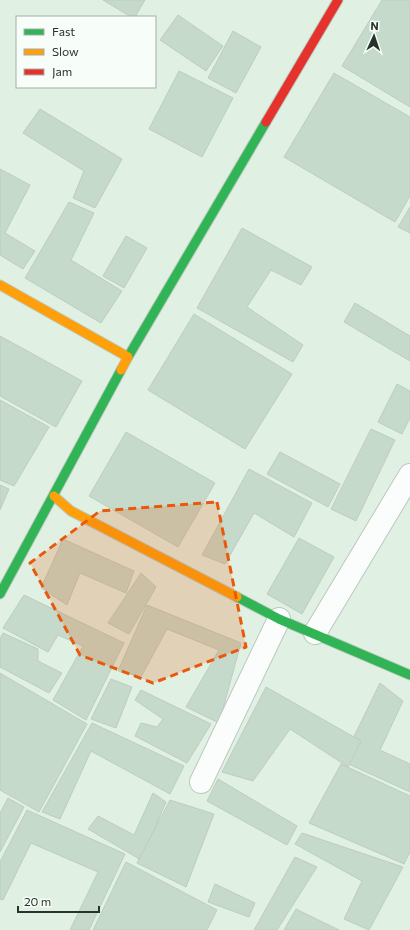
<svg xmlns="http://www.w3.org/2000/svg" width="410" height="930" viewBox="0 0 410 930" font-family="Commissioner,sans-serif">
	<rect width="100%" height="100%" fill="#e0f1e3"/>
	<g fill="#c5daca" stroke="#beccc1">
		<polygon points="103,0 145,0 135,17 131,17"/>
		<polygon points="382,0 410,0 410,107 342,66"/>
		<polygon points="178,15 223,46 206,71 160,40"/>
		<polygon points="233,31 261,47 236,93 208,78"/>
		<polygon points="179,71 233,98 202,157 149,129"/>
		<polygon points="334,73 410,117 410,196 395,222 284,157"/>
		<polygon points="40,109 122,159 95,208 73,198 84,171 23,133"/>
		<polygon points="0,169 30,185 5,233 35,251 23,269 0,255"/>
		<polygon points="69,202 94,213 71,260 122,291 101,323 25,278"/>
		<polygon points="410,207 410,233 398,227"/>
		<polygon points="242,228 312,267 301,285 271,270 247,307 303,345 293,362 197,308"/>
		<polygon points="126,236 147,248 124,288 103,276"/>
		<polygon points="355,303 410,336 410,361 344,322"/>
		<polygon points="194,314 292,374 245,449 148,390"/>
		<polygon points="0,336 82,381 56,427 0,396"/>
		<polygon points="397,384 410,391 410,418 402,434 378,422"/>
		<polygon points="0,400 49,427 14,486 0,480"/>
		<polygon points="371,429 395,440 356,521 331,509"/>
		<polygon points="126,432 215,483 178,547 89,496"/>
		<polygon points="280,452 340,484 328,507 267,474"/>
		<polygon points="249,469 312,503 294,537 254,513 225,564 202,555"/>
		<polygon points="0,485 9,489 0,510"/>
		<polygon points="299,538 334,557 302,614 267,594"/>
		<polygon points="63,539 134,571 126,593 80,573 67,605 41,588"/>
		<polygon points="141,573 156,587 129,634 108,623"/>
		<polygon points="24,595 124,643 86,720 53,700 83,646 58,635 48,652 3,628"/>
		<polygon points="147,605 241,643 219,723 186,707 219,650 167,629 141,677 118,671"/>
		<polygon points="3,633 38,649 38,661 62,673 49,693 0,667 0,639"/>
		<polygon points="0,673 87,724 39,812 0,790"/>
		<polygon points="111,679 132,687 116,728 91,719"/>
		<polygon points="380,683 403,701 380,750 410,764 410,792 342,761"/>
		<polygon points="266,687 361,741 348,767 290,729 253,781 222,772"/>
		<polygon points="141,690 211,724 187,763 135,736 141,723 157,727 163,719 135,700"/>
		<polygon points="92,723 184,766 170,794 91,751 60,819 42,812"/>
		<polygon points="341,764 410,796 410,852 404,864 309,823"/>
		<polygon points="218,779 297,826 287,845 207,801"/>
		<polygon points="153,793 166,802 141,860 88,829 98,816 134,835"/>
		<polygon points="8,798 24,807 0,852 0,813"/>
		<polygon points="170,800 214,814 186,887 137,863"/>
		<polygon points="27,810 125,854 89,930 70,930 98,872 31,843 3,900 0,899 0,862"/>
		<polygon points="302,833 403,867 369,930 344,919 362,881 295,844"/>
		<polygon points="295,857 317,867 277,930 254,930"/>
		<polygon points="126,862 217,910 207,930 93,930"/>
		<polygon points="215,884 255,903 249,917 208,902"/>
		<polygon points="296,909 339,930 284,930"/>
	</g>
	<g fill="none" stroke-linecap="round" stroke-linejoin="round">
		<g stroke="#bbc8be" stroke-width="24">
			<g id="street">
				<polyline points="315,633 410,475"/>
				<polyline points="201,782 279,619"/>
			</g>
		</g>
		<g stroke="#bbc8be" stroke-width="11">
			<g id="fast">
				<polyline points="128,357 266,122"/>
				<polyline points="0,594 121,370"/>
				<polyline points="237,597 279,619 410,675"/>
			</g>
		</g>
		<g stroke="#bbc8be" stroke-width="11">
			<g id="slow">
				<polyline points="0,285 128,357 121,370"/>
				<polyline points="54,496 71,511 237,597"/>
			</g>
		</g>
		<g stroke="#bbc8be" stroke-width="11">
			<polyline id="jam" points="266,122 338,0"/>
		</g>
		<use href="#street" stroke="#fafdfb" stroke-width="22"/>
		<use href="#fast" stroke="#30b455" stroke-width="9"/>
		<use href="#slow" stroke="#ff9f0a" stroke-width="9"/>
		<use href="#jam" stroke="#e5322d" stroke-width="9"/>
	</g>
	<path fill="#e8590c" fill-opacity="0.2" stroke="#e8590c" stroke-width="3" stroke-dasharray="8 5" stroke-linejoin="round" d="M 217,502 L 246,647 L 153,683 L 80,655 L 30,563 L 100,511 Z"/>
	<rect x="16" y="16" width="140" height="72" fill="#f7fdf8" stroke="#a4ada6"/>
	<rect x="24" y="29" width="20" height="6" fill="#30b455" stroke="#a4ada6"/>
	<text x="52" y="36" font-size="12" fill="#28342b">Fast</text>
	<rect x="24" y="49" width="20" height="6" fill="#ff9f0a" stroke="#a4ada6"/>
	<text x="52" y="56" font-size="12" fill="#28342b">Slow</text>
	<rect x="24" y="69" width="20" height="6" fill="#e5322d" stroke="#a4ada6"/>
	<text x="52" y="76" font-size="12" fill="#28342b">Jam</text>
	<g transform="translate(374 36) rotate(3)" stroke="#f7fdf8" stroke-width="3" paint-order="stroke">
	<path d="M0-3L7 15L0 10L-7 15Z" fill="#28342b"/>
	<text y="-6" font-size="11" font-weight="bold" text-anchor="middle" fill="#28342b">N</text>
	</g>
	<path d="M18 906v6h81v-6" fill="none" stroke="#28342b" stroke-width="2"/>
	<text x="24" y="906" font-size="12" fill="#28342b" stroke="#f7fdf8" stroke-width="3" paint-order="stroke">20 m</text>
</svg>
